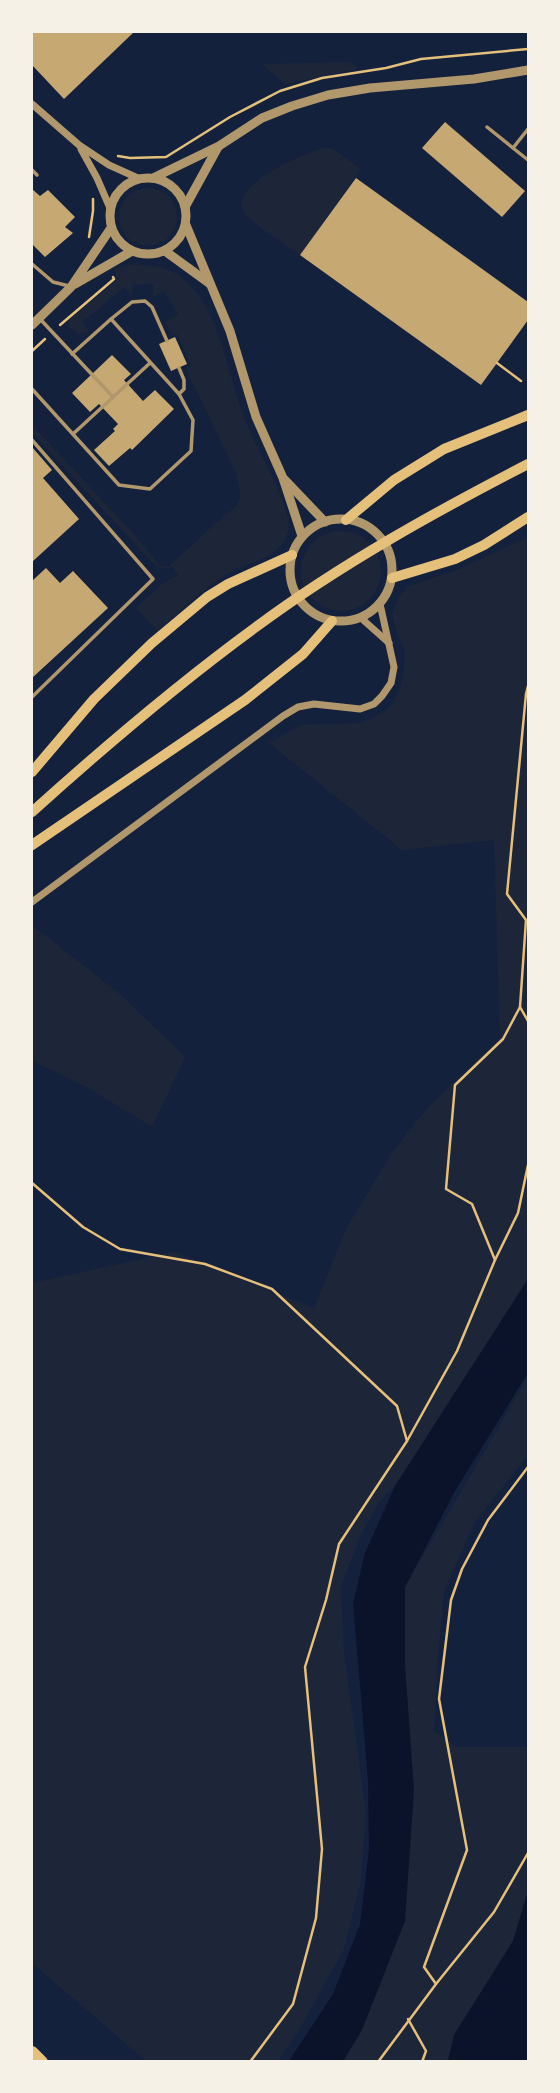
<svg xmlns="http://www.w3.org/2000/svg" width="560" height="2093" viewBox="0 0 560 2093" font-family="'Asap Condensed',sans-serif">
	<rect width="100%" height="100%" fill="#14213d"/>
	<g fill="#1d2539">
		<polygon points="352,62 358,69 285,84 262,64"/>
		<path d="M 325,147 L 333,149 L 361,169 L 300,255 C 288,246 251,223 244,213 C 225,185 307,153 325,147 Z"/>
		<circle cx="148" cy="217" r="29"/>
		<path d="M 133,264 C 155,266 174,267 190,285 C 224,322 227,377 246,422 C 259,454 280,485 288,519 C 290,526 288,533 285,540 C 275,558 254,561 236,569 C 207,584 182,610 157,631 L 136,608 L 162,584 L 178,575 L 173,567 C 161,571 158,567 149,559 L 32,433 L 32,425 L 133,533 L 159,565 L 168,567 L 227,513 C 247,502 239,490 236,473 L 186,369 L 191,365 L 177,334 L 172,336 L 166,322 L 178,314 L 164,291 L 153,297 L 153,284 L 132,285 L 132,295 L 125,287 L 82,322 L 89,332 L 79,334 L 69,327 L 68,321 L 116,281 L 115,268 Z"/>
		<circle cx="341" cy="571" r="40"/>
		<polygon points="526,538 528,539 528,1279 395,1486 379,1502 360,1537 341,1586 344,1652 366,1813 361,1880 344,1949 299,2030 278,2062 146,2061 32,1963 32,1283 174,1252 314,1308 346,1229 393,1151 429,1106 500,1038 494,840 402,850 269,743 300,725 360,723 376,716 390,707 399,692 404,672 405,652 397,633 392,614 398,597 409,586 459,569"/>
		<polygon points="32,925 121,995 185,1057 152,1127 89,1088 32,1061"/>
		<polygon points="528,1377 528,1455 474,1523 444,1592 438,1655 434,1731 456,1747 528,1747 528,1891 513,1941 454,2035 448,2061 343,2062 360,2034 414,1790 405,1669 405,1587"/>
	</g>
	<g fill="#0b132b">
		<polygon points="528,1279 528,1373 455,1491 405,1587 405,1666 414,1790 405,1921 362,2030 343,2061 289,2061 333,1994 360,1924 369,1850 368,1781 353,1603 365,1553 395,1486"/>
		<polygon points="528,1891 528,2061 448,2061 454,2035 513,1941"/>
	</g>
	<g fill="#c6a872">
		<polygon points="32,32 134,32 64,99 32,65"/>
		<polygon points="445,122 525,191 502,217 422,148"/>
		<polygon points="356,178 528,302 528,320 481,385 300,255"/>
		<polygon points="32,189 40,196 48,190 75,217 65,227 73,233 45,257 32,244"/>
		<polygon points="175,337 187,364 171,371 159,344"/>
		<polygon points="112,355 131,374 124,380 143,401 155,390 174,409 132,450 130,448 109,466 94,450 115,431 113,429 118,424 99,404 90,412 72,393"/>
		<polygon points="32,447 52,470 43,478 79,519 32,562"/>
		<polygon points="46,568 60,583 73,571 108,608 32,678 32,581"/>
	</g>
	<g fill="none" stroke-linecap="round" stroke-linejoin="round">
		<g stroke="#e5c07b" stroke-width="2.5">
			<polyline points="118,156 130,158 166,157 230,117 280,91 322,78 386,68 421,59 528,49"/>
			<polyline points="89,237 93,211 93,199"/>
			<polyline points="60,325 114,279 113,277"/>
			<polyline points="32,351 45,339"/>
			<polyline points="497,363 521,381"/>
			<polyline points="520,1007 528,1021"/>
			<polyline points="32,1183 83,1227 120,1249 205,1264 272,1289 397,1406 407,1441 339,1544 326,1600 305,1667 322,1849 316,1918 293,2004 250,2062"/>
			<polyline points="495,1260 518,1213 528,1165"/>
			<polyline points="407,1441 457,1351 495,1260 472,1204 446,1189 455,1085 503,1039 520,1007 526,920 507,894 526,694 528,686"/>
			<polyline points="436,1984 424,1967 467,1850 439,1699 451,1600 462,1569 488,1520 528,1467"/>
			<polyline points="408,2019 426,2051 422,2062"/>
			<polyline points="378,2062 436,1984 494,1912 528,1853"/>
		</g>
		<g stroke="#b1986c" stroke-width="3.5">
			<polyline points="487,127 513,148 528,129"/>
			<polyline points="513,148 528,160"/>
			<polyline points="32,170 37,175"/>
			<polyline points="32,264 53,282 69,286"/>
			<polyline points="111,319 132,302 145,301 152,307 167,341"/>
			<polyline points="41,320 113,397"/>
			<polyline points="179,368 184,380 184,389 179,394"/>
			<polyline points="32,389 119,485 150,489 191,451 193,420 179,394 111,319 72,354"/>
			<polyline points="73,434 150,363"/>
			<polyline points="32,440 153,579 32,697"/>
		</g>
		<g stroke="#b1986c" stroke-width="7">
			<polyline points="32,104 79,145 109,165 140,179"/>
			<polyline points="81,149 97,178 110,208"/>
			<polyline points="361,618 389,643"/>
			<polyline points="32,902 283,716 298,707 314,704 360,709 374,704 382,696 391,683 394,667 380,604"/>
		</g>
		<g stroke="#b1986c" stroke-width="9">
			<circle cx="148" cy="216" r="38"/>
			<polyline points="153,178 219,146 262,118 292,106 328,95 370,88 474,79 528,70"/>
			<polyline points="185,207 218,147"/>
			<polyline points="186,225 230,331 256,417 283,478 302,536"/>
			<polyline points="165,251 209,283"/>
			<polyline points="75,284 132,251"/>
			<polyline points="32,325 71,287 111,228"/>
			<polyline points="285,480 325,522"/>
			<circle cx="341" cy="570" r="51"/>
		</g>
		<g stroke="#e5c07b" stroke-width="10">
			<polyline points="32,772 94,699 152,643 207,597 228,584 292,555"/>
			<path d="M 32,812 C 104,747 178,684 256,627 C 341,564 435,512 528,464"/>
			<polyline points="32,845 245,700 303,654 332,621"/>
		</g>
		<g stroke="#e5c07b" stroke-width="10">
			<polyline points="346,520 394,480 444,449 528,415"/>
			<polyline points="392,578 455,559 484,545 528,517"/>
		</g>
		<polyline stroke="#e5c07b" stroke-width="12" points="32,2052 42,2062"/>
	</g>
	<rect width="560" height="2093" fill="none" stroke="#f6f1e7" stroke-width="66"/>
</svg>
